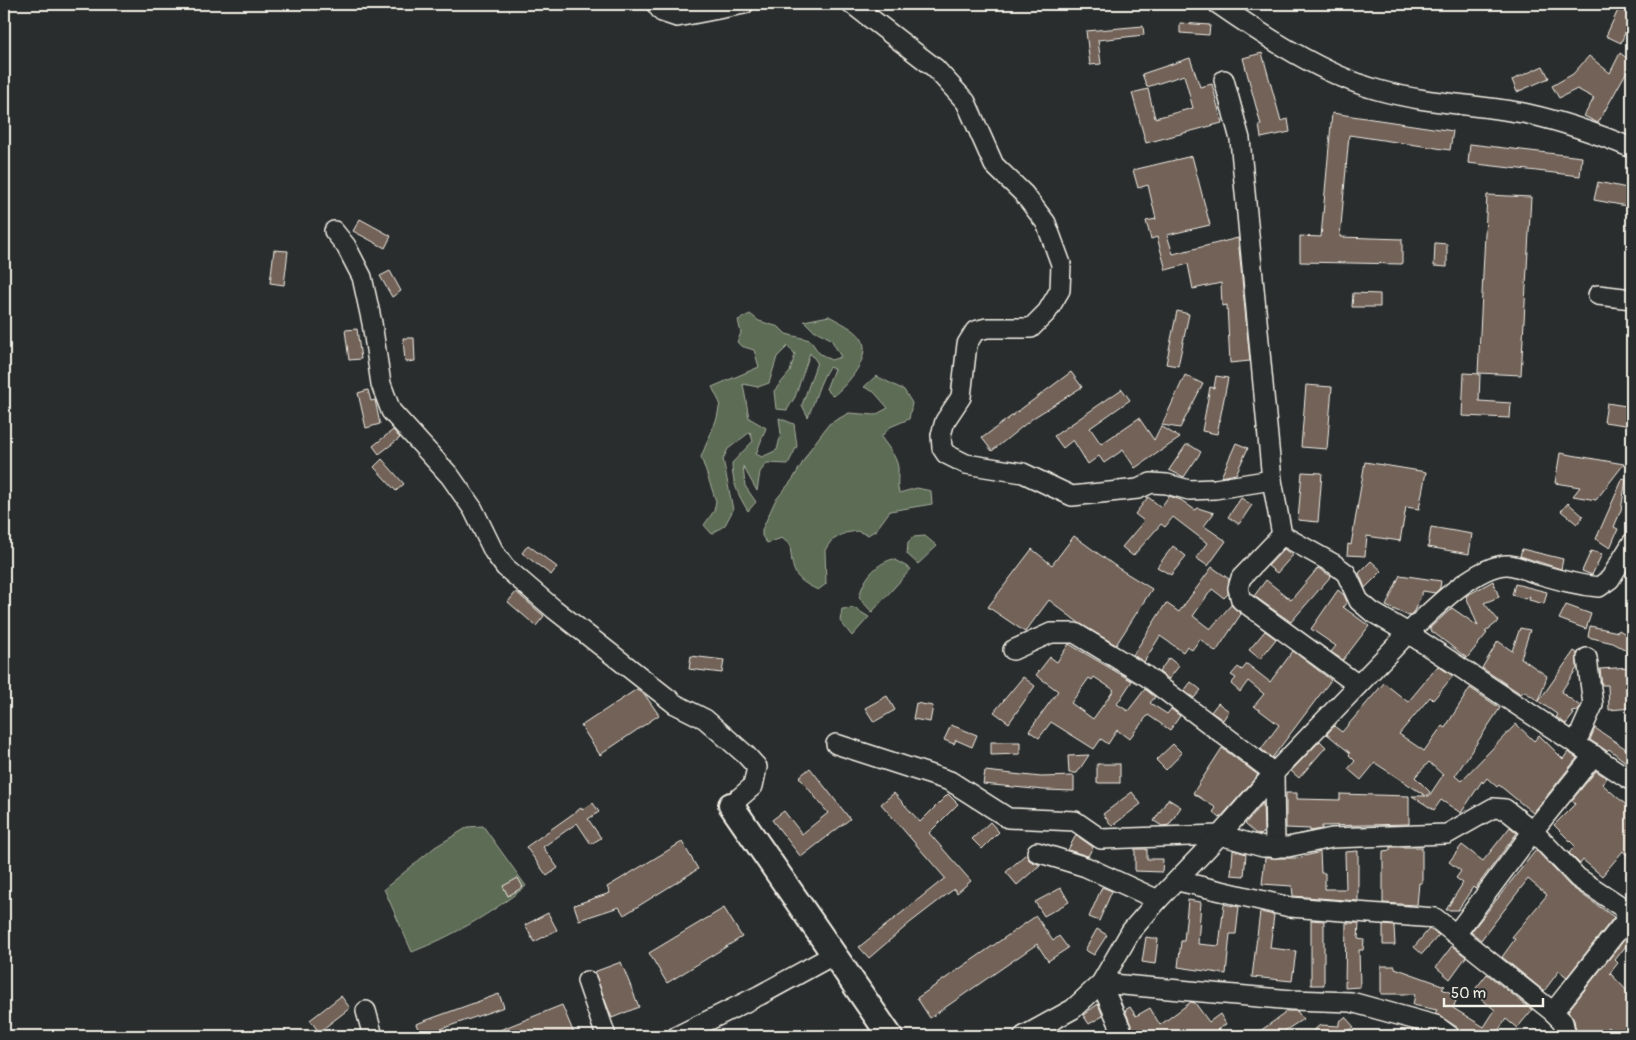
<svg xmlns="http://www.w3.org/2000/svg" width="1636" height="1040" viewBox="0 0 1636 1040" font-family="Pangolin,sans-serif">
	<rect width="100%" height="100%" fill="#2a2d2e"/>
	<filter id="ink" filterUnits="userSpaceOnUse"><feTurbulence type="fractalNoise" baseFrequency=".02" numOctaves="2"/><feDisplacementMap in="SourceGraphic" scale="10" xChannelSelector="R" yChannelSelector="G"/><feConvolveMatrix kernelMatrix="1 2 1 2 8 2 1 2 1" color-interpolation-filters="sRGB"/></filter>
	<g filter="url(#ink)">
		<g fill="#5b6c55" stroke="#a8ae9e">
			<path d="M 750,314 L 759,321 L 779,327 L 786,334 L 810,340 L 819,353 L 831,360 L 841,357 L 831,339 L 812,329 L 804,321 L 829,316 C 839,322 854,328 861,338 C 873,356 847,385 833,396 L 826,389 L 834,369 L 829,367 C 819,382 815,401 808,417 L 802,405 L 817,362 L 810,353 L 795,397 L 787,410 L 776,409 L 774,391 L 790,372 L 795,354 L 788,346 L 777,357 L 769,383 L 758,387 L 743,384 L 749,418 L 766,428 L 756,454 L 762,457 L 777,450 L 781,434 L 779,418 L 794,424 L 797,446 L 788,464 L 767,463 L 760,472 L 757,491 L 743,466 L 745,486 L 756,502 L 748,511 C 738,495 732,482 732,463 L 753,441 L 750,432 L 728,449 L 723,459 L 733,510 L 725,525 L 712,534 L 704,525 L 714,511 L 716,501 L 701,457 L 717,418 L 720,403 L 712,387 L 759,367 L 754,350 L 741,346 L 737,342 L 741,333 L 738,320 Z"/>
			<path d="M 876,376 L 904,390 L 912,403 L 909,419 L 890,427 L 881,437 C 888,447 900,460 898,473 C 898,481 897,485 899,493 L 917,488 L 931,491 L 932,504 L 890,511 L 876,530 L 868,535 L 857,531 L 845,533 L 831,541 L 825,550 L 826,584 L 818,590 C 792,578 793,571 790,545 L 782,538 L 767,543 L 762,536 L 762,530 L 775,501 L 793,479 L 811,448 L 829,424 L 849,413 L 875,415 L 888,408 L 874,392 L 864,387 Z"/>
			<polygon points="925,536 937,546 918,564 907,554 908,543 913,537"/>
			<path d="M 893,559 L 911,569 L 872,612 L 859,598 C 863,579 875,564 893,559 Z"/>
			<polygon points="854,608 869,617 852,636 840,621 842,609"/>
			<path d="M 483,826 L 526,886 C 492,913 453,936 412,952 L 384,889 L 435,847 L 468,827 Z"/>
		</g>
		<g fill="#726259" stroke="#f4f1e8" fill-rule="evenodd">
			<polygon points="1619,8 1632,14 1621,43 1606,36"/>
			<polygon points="1180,23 1210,25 1209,35 1180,33"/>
			<polygon points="1143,26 1144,35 1098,40 1101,64 1090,65 1086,31"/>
			<polygon points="1262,53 1281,121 1288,119 1290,132 1261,138 1259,125 1261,125 1243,58"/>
			<polygon points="1620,53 1632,62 1598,123 1584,116 1594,98 1577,89 1559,98 1552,86 1573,74 1589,56 1610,73"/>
			<polygon points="1190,58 1200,87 1212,84 1222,123 1146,143 1132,93 1148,89 1155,118 1193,108 1184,75 1147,87 1142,74"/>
			<polygon points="1543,66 1549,78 1517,92 1512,80"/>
			<polygon points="1332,113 1453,131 1450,150 1349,135 1340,237 1402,239 1402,264 1300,262 1300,236 1321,237"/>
			<polygon points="1470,144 1582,157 1580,176 1468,163"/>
			<polygon points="1192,156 1210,225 1167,235 1173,254 1238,238 1250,361 1230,363 1227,305 1222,306 1221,283 1193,289 1188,264 1166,270 1157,237 1151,239 1146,221 1156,219 1148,185 1138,188 1133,170"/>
			<polygon points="1598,182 1632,189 1632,207 1594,200"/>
			<polygon points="1487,195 1531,197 1521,375 1478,373"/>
			<polygon points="360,219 391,236 385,248 353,231"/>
			<polygon points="1435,243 1447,244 1447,267 1434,266"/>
			<polygon points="274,250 288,251 284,285 270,283"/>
			<polygon points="390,271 401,291 392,297 380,276"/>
			<polygon points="1353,293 1380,294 1380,307 1352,307"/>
			<polygon points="1177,311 1189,314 1178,366 1166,364"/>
			<polygon points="357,329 361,359 349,360 345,330"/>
			<polygon points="403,338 414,338 415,361 405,362"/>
			<polygon points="1071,372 1082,387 1033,418 992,451 982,438"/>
			<polygon points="1464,373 1480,374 1479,401 1511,403 1510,418 1462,416"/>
			<polygon points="1185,375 1203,384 1180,428 1162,425"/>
			<polygon points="1216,376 1228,378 1217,434 1202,431 1210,387 1214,388"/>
			<polygon points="1306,385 1332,387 1327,449 1301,447"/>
			<polygon points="1122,389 1130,400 1090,428 1101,444 1139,418 1154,440 1161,426 1180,438 1135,468 1123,450 1104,463 1099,456 1088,464 1073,440 1063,448 1054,436"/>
			<polygon points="368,390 371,401 375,400 380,424 366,428 358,393"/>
			<polygon points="1607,403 1632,407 1632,426 1604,422"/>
			<polygon points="393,430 400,438 379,454 373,446"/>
			<polygon points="1236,443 1248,448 1236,474 1221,477"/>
			<polygon points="1186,445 1190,445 1201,452 1184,477 1169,470"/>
			<polygon points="1560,453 1624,464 1596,500 1573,496 1580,487 1555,483"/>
			<polygon points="382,459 404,484 396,491 374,467"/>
			<polygon points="1365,462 1426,472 1419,509 1406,507 1400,541 1367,536 1365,556 1347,555 1348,544 1351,545"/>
			<polygon points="1302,472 1322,473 1318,522 1298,520"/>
			<polygon points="1623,478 1626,479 1621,510 1614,527 1618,529 1610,548 1596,539"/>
			<polygon points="1169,496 1181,500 1195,510 1198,508 1214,513 1204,526 1226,541 1208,566 1196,558 1207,543 1173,517 1165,527 1161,524 1133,556 1122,547 1144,521 1135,514 1148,497 1161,507"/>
			<polygon points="1241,498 1252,505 1239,524 1228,517"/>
			<polygon points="1568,503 1583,516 1577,524 1561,511"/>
			<polygon points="1431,527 1472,534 1469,554 1428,547"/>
			<polygon points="1074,536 1118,568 1152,589 1116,645 1079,623 1049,600 1025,632 988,607 1032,549 1052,565"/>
			<polygon points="528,545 557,567 551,575 522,553"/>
			<polygon points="1173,546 1186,556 1171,575 1157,567"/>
			<polygon points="1284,549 1293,555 1277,573 1268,566"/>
			<polygon points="1522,549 1563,559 1561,569 1520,556"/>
			<polygon points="1591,551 1602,554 1592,575 1582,571"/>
			<polygon points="1371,561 1382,571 1365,588 1359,573"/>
			<polygon points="1212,567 1229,579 1228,594 1224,598 1212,589 1193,616 1210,629 1231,605 1241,614 1216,652 1200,639 1192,650 1187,646 1183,652 1160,636 1144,662 1133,655 1166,603 1179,612"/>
			<polygon points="1318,568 1331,576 1291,622 1254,596 1266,580 1291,600"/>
			<polygon points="1400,575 1441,581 1440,588 1435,593 1423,591 1414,611 1409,616 1386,606"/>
			<polygon points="1493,581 1499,597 1484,603 1499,621 1485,632 1487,633 1467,658 1430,630 1430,628 1452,608 1478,626 1466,596"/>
			<polygon points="1515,584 1547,592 1544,604 1529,600 1530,596 1526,599 1512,595"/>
			<polygon points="1338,590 1344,595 1347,602 1343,607 1369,626 1343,660 1331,652 1336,646 1311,629"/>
			<polygon points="516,592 544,616 536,626 508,602"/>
			<polygon points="1566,605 1591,614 1586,629 1559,619"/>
			<polygon points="1590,626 1618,632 1619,630 1632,638 1632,653 1613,643 1588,637"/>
			<polygon points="1520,628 1530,630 1521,658 1547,676 1539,701 1574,651 1577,653 1577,668 1561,692 1580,706 1578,711 1571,712 1574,714 1566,724 1556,717 1558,715 1524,691 1521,694 1482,668 1498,641 1512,651"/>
			<polygon points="1265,631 1276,639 1260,659 1249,650"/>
			<path d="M 1069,644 L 1132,681 L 1117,704 L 1128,711 L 1145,689 L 1155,697 L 1150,703 L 1167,714 L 1171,709 L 1180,716 L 1170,730 L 1148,715 L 1129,739 L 1117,730 L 1108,744 L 1101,739 L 1094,749 L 1051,722 L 1039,738 L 1029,731 L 1058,691 L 1036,675 L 1050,657 L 1057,662 ZM 1094,677 L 1114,690 L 1093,719 L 1071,703 L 1089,678 L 1092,680 Z"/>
			<polygon points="1293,651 1331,680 1272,758 1261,749 1279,725 1254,706 1264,694 1248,681 1240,692 1231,684 1236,678 1231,675 1238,667 1242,670 1247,664 1270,682"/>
			<polygon points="691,656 724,660 722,673 689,669"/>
			<polygon points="1169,658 1179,666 1169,679 1159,672"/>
			<path d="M 1438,666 L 1453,676 L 1433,700 L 1430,697 L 1399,734 L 1424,751 L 1442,726 L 1445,728 L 1470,688 L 1500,708 L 1455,776 L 1461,781 L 1516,724 L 1534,741 L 1539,735 L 1563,759 L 1568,752 L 1577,758 L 1533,813 L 1499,785 L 1497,787 L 1487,778 L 1483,783 L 1482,781 L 1461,813 L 1441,800 L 1434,810 L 1412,796 L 1426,796 L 1375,763 L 1361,780 L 1348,769 L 1355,761 L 1349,755 L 1350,753 L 1327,734 L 1334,726 L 1342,732 L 1384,683 L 1408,702 ZM 1429,762 L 1443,775 L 1429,796 L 1427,796 L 1430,792 L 1415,777 Z"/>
			<polygon points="1630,667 1632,708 1609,710 1608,685 1602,685 1600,669"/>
			<polygon points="1023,677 1035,686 1009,723 994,712"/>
			<polygon points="1191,682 1201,690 1194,698 1184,691"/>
			<polygon points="637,689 645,695 659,715 600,755 581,726"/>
			<polygon points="887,696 895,710 874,722 865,708"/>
			<polygon points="916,703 933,706 930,722 913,719"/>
			<polygon points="1218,703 1229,711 1223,720 1211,712"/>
			<polygon points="951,725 977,735 972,747 956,740 954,744 944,740"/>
			<polygon points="1595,728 1632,753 1632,767 1609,749 1607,751 1590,740"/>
			<polygon points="1320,741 1326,747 1299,778 1291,771"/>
			<polygon points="991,742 1020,742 1020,754 991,755"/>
			<polygon points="1173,744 1182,753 1166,770 1156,760"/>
			<polygon points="1222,748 1258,775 1220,818 1213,812 1216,808 1193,793"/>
			<polygon points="1089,755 1077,773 1069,773 1068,756"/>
			<rect x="1097" y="764" width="23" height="19"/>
			<polygon points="810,768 850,819 801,857 772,820 784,811 802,834 828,813 799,777"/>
			<polygon points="985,771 1041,777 1074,776 1074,791 1044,790 983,784"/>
			<polygon points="1596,771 1607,778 1602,784 1632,810 1632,861 1623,851 1602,876 1583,860 1580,864 1569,853 1575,846 1554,825 1575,804 1572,800"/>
			<polygon points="1132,792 1141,804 1112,826 1103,814"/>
			<polygon points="894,793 920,822 948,794 958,804 929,833 971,881 957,893 954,889 911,922 869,958 859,947 945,878 881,804"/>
			<polygon points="1286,793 1297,793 1297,799 1340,800 1340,794 1409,796 1409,824 1322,826 1322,829 1310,831 1310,829 1286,828"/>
			<polygon points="1168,799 1181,807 1169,825 1162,826 1154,821"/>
			<polygon points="593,803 599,812 588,819 601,838 591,844 577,823 543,847 558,868 547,876 526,847 581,808 582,810"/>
			<polygon points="1263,803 1264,832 1261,835 1255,833 1245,824"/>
			<polygon points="990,822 999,832 982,849 972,839"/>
			<polygon points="1510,827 1517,833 1475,889 1473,887 1458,910 1446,910 1463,883 1456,878 1461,871 1449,862 1462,845 1483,861"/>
			<polygon points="1076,835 1093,847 1088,856 1068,850"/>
			<polygon points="682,842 698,869 624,915 619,907 579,920 574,905 610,893 607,887"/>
			<polygon points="1390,847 1422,847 1422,883 1419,883 1417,905 1383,903 1383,851 1390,850"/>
			<polygon points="1135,849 1147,849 1147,859 1163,859 1162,872 1135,871"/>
			<polygon points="1233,850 1246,854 1244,876 1231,875"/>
			<polygon points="1536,850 1570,886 1614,917 1567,977 1559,971 1544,991 1502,957 1515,939 1512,937 1547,895 1528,879 1481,940 1471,932"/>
			<polygon points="1358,851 1358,901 1293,896 1292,886 1262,884 1265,858 1298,858 1320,852 1321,873 1325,873 1325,889 1346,889 1345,852"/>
			<polygon points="1026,854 1029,860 1040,865 1017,885 1006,872"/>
			<polygon points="518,878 523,887 508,896 503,886"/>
			<polygon points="1102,887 1112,891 1099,921 1089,917"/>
			<polygon points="1061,888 1069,902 1044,916 1035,902"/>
			<polygon points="1188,900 1201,902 1198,944 1219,946 1224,904 1239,907 1236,934 1230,934 1226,974 1178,967 1181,941 1184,941"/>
			<polygon points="724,908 742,937 667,983 649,953"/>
			<polygon points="1260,912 1274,915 1270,948 1296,951 1292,981 1252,977"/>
			<polygon points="548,913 557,930 534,942 525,925"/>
			<polygon points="1036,916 1053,941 1059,936 1068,948 1048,961 1037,944 930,1018 917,998"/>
			<polygon points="1311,920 1324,921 1324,985 1311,985"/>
			<polygon points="1346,923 1359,923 1358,939 1364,940 1363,950 1359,950 1360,987 1345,988"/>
			<polygon points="1383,925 1394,926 1395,945 1383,945"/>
			<polygon points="1097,929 1107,935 1094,955 1085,950"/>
			<polygon points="1429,929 1439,935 1422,954 1414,947"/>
			<polygon points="1632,930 1632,938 1615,960 1618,963 1610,973 1632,996 1632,1036 1615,1036 1608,1027 1598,1036 1577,1036 1574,1020 1568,1011"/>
			<polygon points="1146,937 1158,939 1155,964 1142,962"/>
			<polygon points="1452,946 1466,957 1450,979 1436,967"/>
			<polygon points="621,962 639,1007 612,1018 594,972"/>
			<polygon points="1381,966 1395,966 1395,968 1445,986 1442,989 1458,996 1453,1008 1484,1027 1495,1010 1473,992 1487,974 1532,1010 1517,1028 1506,1019 1496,1034 1499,1036 1461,1036 1457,1027 1435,1013 1437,1010 1413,1005 1415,994 1381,994"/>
			<polygon points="499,994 504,1007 421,1036 416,1024"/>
			<polygon points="341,996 350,1008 319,1032 310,1020"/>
			<polygon points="1191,1002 1195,1003 1209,1022 1220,1014 1226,1024 1209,1036 1135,1036 1125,1010 1130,1007 1136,1016 1150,1008 1160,1025"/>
			<polygon points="1098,1004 1103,1016 1089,1024 1083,1015"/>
			<polygon points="562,1005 575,1036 485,1036"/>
			<polygon points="1285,1011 1297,1011 1303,1019 1277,1036 1253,1036 1284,1014"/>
			<polygon points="1345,1017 1354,1027 1342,1036 1307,1036 1320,1025 1339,1026 1339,1022"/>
		</g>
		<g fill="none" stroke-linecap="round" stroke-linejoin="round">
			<g stroke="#f4f1e8" stroke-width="22">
				<g id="minor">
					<polyline points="656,4 662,12 677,17 744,4"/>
					<polyline points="852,4 935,68 966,102 994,165 1024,194 1046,223 1061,264 1060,290 1047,312 1031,328 987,328 975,331 967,344 961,397 945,421 941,435 942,448 946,454 966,464 1023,473 1072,496 1138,489 1151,483 1167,484 1189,490 1215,489 1272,480"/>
					<path d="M 1218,4 C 1264,36 1324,75 1378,90 C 1427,104 1478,104 1528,114 C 1564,122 1598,134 1632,148"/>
					<path d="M 1224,80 L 1240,139 L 1272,480 L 1282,535 L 1334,564 L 1346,573 L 1359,601 L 1372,612 L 1408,633 C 1429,613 1477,563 1509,565 C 1517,566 1527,570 1535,573 C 1556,579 1576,585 1599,587 L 1610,579 L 1632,543"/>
					<polyline points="334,231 346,246 362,277 372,323 381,384 391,411 450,476 473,509 494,552 505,567 554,609 675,704 705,719 746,755 757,767 753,786 731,805"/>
					<polyline points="1598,295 1632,299"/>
					<polyline points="1282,535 1241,578 1238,588 1241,600 1358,685"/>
					<polyline points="1013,650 1051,633 1075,633 1146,676 1274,773 1275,848"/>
					<polyline points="1576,743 1593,705 1587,658"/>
					<polyline points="836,744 950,781 1008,818 1075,821 1101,839 1220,835 1263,847 1288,847 1332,838 1447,834 1493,808 1505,809 1533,831 1578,878 1625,909 1626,920 1553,1012"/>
					<polyline points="1037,852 1086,867 1158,900"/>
					<polyline points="1178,881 1290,907 1435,918 1553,1012 1563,1022 1566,1036"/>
					<polyline points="1456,934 1533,831 1594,755"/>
					<polyline points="587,981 606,1036"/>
					<polyline points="366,1011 373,1036"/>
					<polyline points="677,1036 760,995 835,954"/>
					<polyline points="1024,1036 1073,1009 1101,983 1131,931 1158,900 1220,835 1274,773 1408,633 1632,781"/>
					<polyline points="1124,1036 1101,983 1292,1000 1351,1002 1435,1025 1450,1036"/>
				</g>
			</g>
			<g stroke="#f4f1e8" stroke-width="28">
				<polyline id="major" points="731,805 890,1036"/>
			</g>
			<use href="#minor" stroke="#2a2d2e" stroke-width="19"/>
			<use href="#major" stroke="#2a2d2e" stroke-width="24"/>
		</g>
	</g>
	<rect width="1636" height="1040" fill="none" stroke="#2a2d2e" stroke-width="20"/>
	<rect x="10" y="10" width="1616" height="1020" fill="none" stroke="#f4f1e8" stroke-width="2" filter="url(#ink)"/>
	<path d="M1444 998v8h99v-8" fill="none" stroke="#f4f1e8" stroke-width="2.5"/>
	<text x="1451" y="998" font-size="15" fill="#f4f1e8" stroke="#2a2d2e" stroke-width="4" paint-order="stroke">50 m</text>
</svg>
